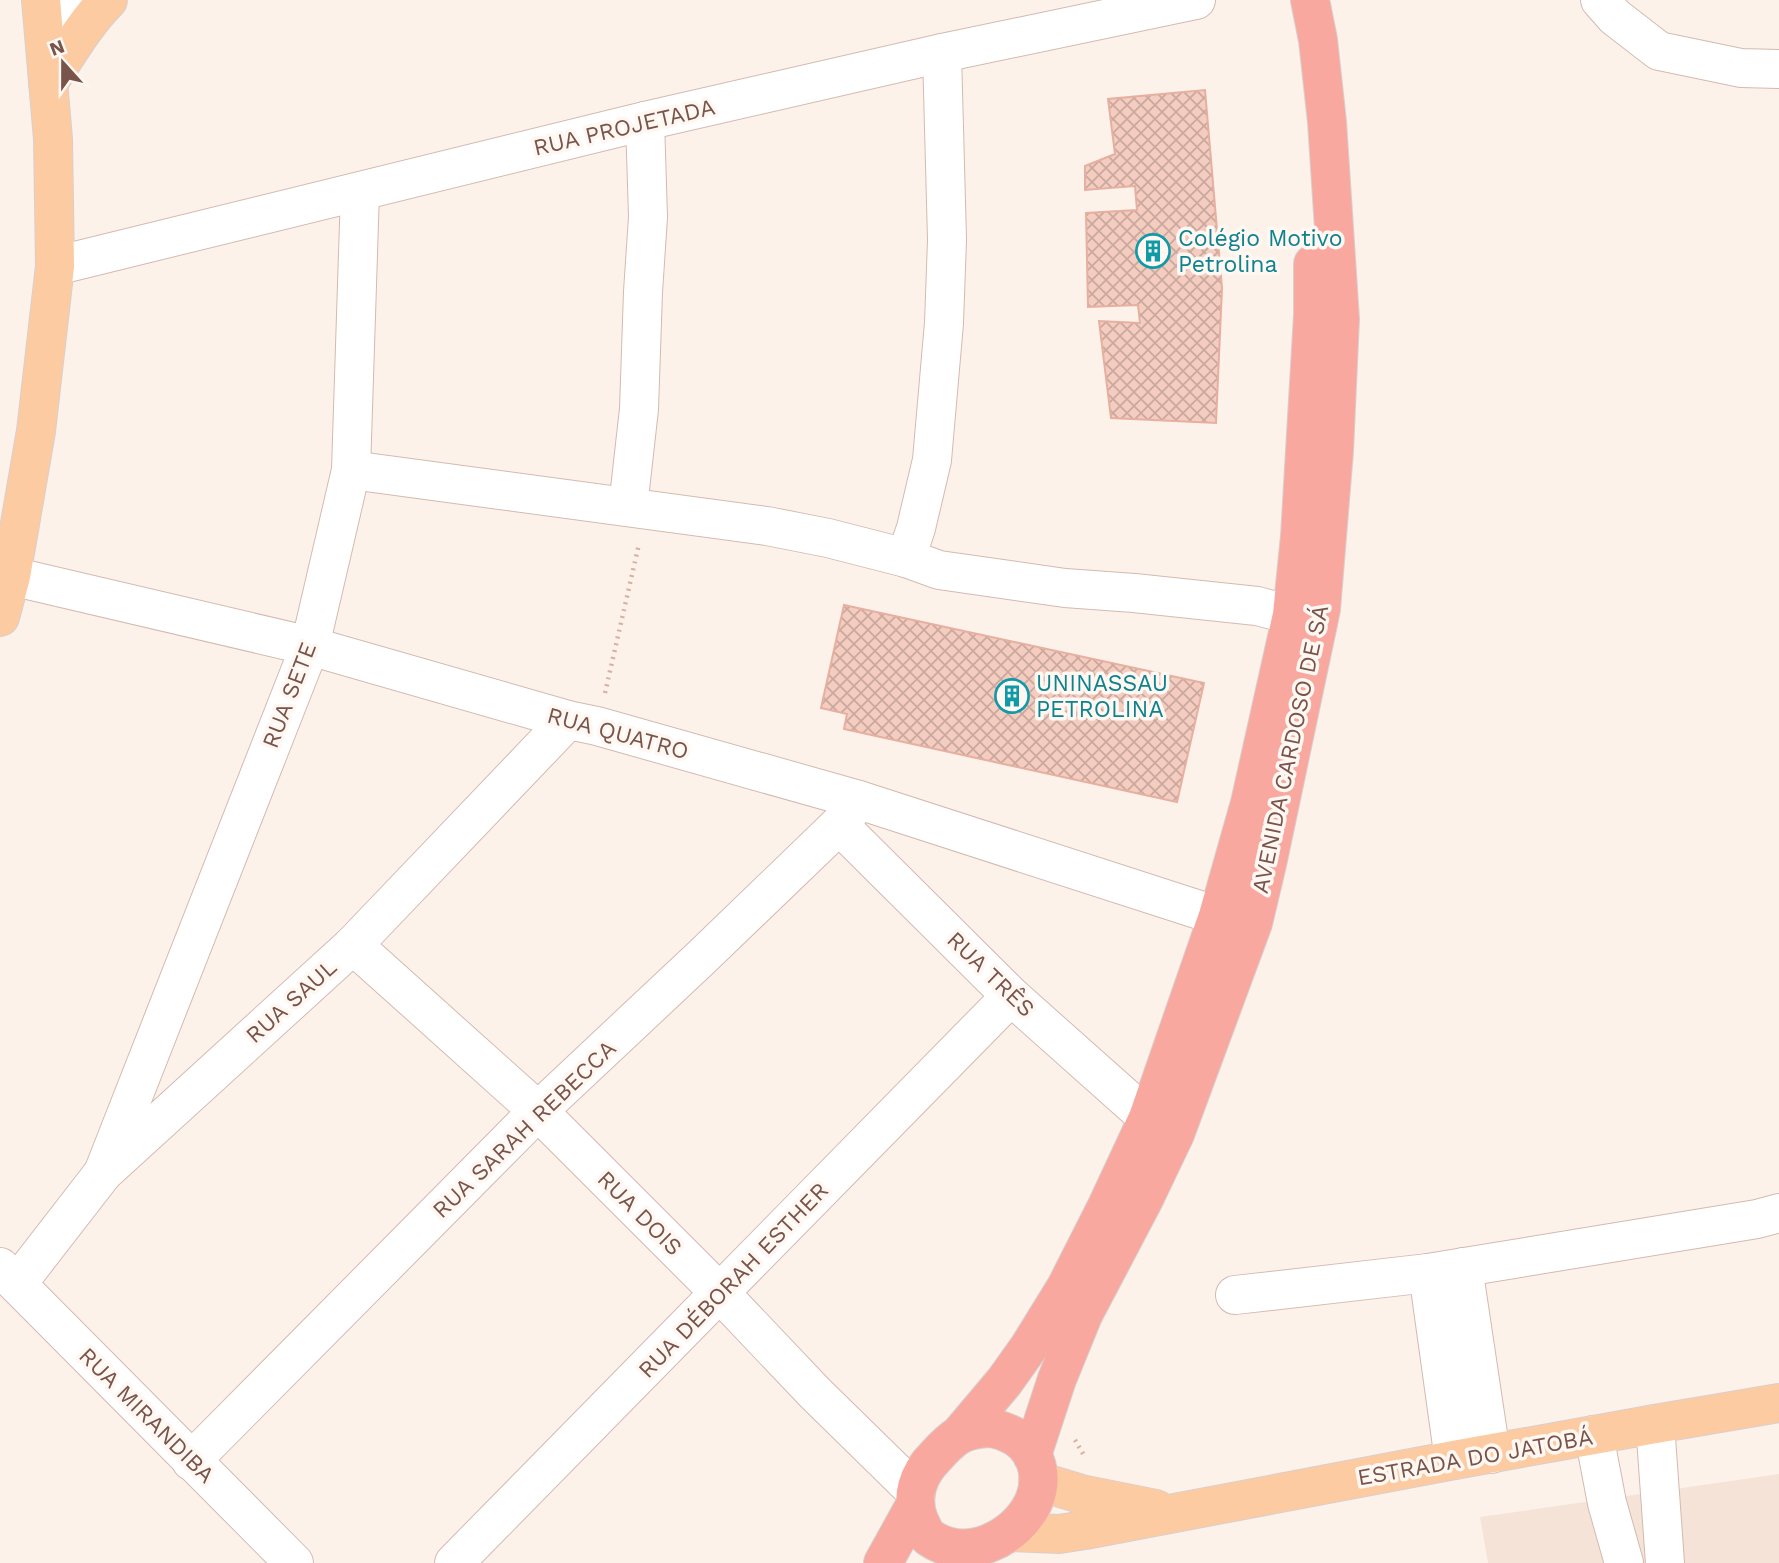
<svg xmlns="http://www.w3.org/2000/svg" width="1779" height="1563" viewBox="0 0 1779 1563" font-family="'Work Sans',sans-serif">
	<defs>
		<pattern id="building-cross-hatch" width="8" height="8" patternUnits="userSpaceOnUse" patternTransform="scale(1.75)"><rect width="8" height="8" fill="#f4ccc0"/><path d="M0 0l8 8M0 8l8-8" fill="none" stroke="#caa89e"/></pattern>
	</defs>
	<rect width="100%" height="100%" fill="#fdf2ea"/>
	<polygon fill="#f5e3d8" points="1779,1474 1779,1563 1488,1563 1480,1517"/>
	<g fill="url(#building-cross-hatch)" stroke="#e7afa0" stroke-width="2">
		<polygon points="1205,90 1222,288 1216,423 1111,418 1099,321 1140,323 1138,305 1088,307 1086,213 1137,210 1135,186 1085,190 1085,166 1115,154 1108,99"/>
		<polygon points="844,605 1204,683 1177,802 844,729 847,714 821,708"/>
	</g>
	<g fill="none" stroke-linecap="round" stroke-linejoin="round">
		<g stroke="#d3bab1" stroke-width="40">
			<g id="minor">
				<polyline points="1600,0 1615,17 1659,51 1741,68 1779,69"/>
				<polyline points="44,20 92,0"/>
				<polyline points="55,266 645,121 942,53 1196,0"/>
				<polyline points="351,470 767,526 828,538 906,558 939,570 1065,588 1134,593 1257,606 1292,615"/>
				<polyline points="628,507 639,409 643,292 648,217 645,121"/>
				<polyline points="906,558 916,528 932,460 944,323 947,240 942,53"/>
				<polyline points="11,576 310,646 568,720 597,726 859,800 1218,916"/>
				<polyline points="839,825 1011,996 1148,1118"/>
				<polyline points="353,945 538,1111 720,1293 815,1393 916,1492"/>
				<polyline points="103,1173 310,646 351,470 360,192"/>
				<polyline points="0,1267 294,1563"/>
				<polyline points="1463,1267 1491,1454"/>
				<polyline points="1428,1273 1454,1460"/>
				<polyline points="17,1284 103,1173 353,945 568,720"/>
				<polyline points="1235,1295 1428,1273 1757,1219 1779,1213"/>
				<polyline points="1655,1424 1665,1563"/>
				<polyline points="1594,1435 1607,1503 1624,1563"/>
				<polyline points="191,1461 538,1111 703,956 839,825 859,800"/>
				<polyline points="454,1563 1011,996"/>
			</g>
		</g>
		<g stroke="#d9cfcd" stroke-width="40">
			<g id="major">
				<path d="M 48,83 C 67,55 84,24 108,0"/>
				<polyline points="0,617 11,576 36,431 55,266 53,139 41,0"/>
				<polyline points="1038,1481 1081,1494 1156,1509"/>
				<polyline points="1009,1532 1059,1534 1085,1530 1454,1460 1655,1424 1779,1403"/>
			</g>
		</g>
		<g stroke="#d9cfcd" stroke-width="40">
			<g id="highway">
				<path d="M 990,1428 C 995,1429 1001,1430 1005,1432 C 1035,1443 1046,1475 1033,1503 C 1016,1539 966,1563 930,1538 C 925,1535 922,1526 919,1520 C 910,1497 918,1474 935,1457 C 953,1437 962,1429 990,1428 Z"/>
				<polyline points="961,1433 1004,1382 1029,1347 1066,1287 1107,1206 1148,1118 1218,916 1250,803 1292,615 1300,536 1313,315 1313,264"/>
				<polyline points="1032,1455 1057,1379 1083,1315 1144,1199 1175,1134 1253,923 1267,864 1321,609 1334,451 1340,319 1327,122 1318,40 1310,0"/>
				<polyline points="883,1563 914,1507"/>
			</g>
		</g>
		<g stroke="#d9afa2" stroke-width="4.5" stroke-dasharray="2 5" stroke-linecap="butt">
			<polyline points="605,693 639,544"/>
			<polyline points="1075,1440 1085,1457"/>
		</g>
		<use href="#minor" stroke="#fff" stroke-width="38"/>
		<use href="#major" stroke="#fdcba1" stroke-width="38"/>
		<use href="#highway" stroke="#f8a89f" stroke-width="38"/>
	</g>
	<defs>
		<g id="building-ring" transform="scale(1.75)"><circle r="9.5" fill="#fff7f1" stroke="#0f9aa8" stroke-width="1.5"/><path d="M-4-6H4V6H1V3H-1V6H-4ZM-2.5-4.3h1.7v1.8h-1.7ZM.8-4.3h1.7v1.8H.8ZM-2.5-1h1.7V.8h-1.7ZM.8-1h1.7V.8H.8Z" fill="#0f9aa8"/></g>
	</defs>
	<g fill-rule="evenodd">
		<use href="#building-ring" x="1153" y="251"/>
		<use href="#building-ring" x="1012" y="696"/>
	</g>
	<g text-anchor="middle" stroke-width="7" stroke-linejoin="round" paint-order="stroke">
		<g font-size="23" fill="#79544b" stroke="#fff7f1">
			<text transform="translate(624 127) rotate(-13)" y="8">RUA PROJETADA</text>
			<text transform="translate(289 695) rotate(-69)" y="8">RUA SETE</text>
			<text transform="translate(618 733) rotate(15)" y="8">RUA QUATRO</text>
			<text transform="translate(1290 749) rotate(-78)" y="8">AVENIDA CARDOSO DE SÁ</text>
			<text transform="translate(991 974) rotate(44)" y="8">RUA TRÊS</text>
			<text transform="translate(291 1001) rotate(-42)" y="8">RUA SAUL</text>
			<text transform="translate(524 1129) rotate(-44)" y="8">RUA SARAH REBECCA</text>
			<text transform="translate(640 1213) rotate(45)" y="8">RUA DOIS</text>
			<text transform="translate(733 1280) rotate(-46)" y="8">RUA DÉBORAH ESTHER</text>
			<text transform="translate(147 1415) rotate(45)" y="8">RUA MIRANDIBA</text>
			<text transform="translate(1475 1457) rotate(-10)" y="8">ESTRADA DO JATOBÁ</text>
		</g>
		<g font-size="23" fill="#0d838f" stroke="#fff7f1" text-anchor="start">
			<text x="1178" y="246">Colégio Motivo<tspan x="1178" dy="26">Petrolina</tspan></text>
			<text x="1036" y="691">UNINASSAU<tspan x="1036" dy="26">PETROLINA</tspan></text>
		</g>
	</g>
	<g transform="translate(63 63) rotate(339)" stroke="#fff7f1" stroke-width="5" paint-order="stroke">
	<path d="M0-5L12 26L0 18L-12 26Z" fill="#79544b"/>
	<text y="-10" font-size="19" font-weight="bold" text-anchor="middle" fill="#79544b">N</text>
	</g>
</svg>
